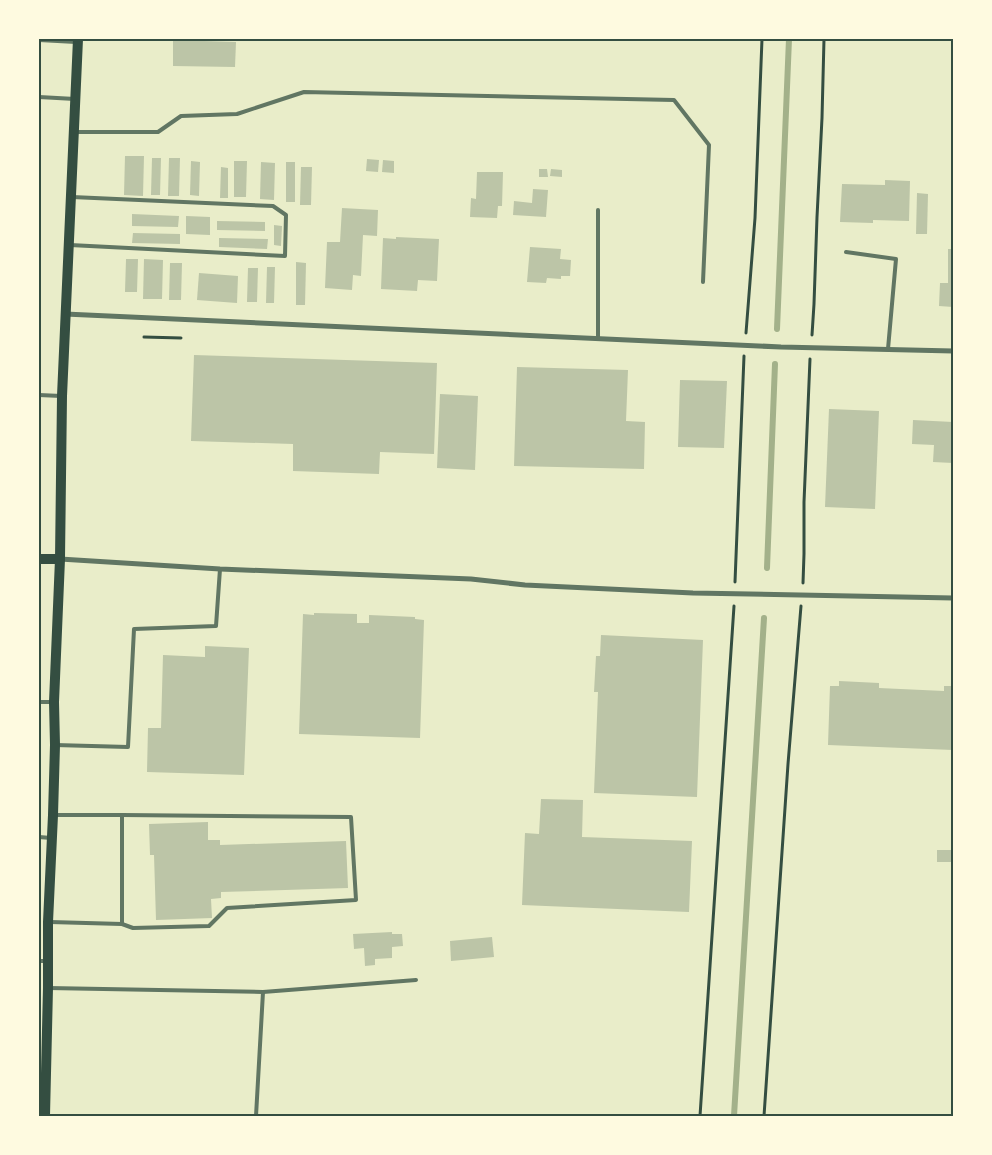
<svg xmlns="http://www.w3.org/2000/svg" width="992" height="1155" viewBox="0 0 992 1155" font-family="'Fira Sans Condensed',sans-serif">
	<rect width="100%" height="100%" fill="#e9edc9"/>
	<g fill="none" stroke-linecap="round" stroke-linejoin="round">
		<g stroke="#a3b18a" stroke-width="6">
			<polyline points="777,329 789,39"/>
			<polyline points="767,568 775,364"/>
			<polyline points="734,1116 764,618"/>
		</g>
	</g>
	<g fill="#bcc5a7">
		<polygon points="173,40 236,42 235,67 173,66"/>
		<polygon points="125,156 144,156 143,196 124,195"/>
		<polygon points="152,158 161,158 160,195 151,195"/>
		<polygon points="169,158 180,158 179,196 168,196"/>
		<polygon points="367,159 379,160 378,172 366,171"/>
		<polygon points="383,160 394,161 394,173 382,172"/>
		<polygon points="191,161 200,162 199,196 190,195"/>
		<polygon points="234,161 247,161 246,197 234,197"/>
		<polygon points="261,162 275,163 274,200 260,199"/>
		<rect x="286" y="162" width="9" height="40"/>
		<polygon points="221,167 228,168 228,198 220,198"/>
		<polygon points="301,167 312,167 311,205 300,205"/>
		<polygon points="539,169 547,169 548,177 539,177"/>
		<polygon points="551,169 562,170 562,177 550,176"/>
		<polygon points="477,172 503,172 502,206 498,206 497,218 470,217 471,198 476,199"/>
		<polygon points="885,180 910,181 909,221 873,220 873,223 840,222 842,184 885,185"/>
		<polygon points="533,189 548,190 546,217 513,215 514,201 532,203"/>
		<polygon points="917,193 928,194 927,234 916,234"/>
		<polygon points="342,208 378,210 377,236 363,235 361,276 353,275 352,290 325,288 327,242 340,242"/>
		<polygon points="132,214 179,216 178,227 132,226"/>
		<polygon points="186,216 210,217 210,235 186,234"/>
		<polygon points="217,221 265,222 265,231 217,230"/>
		<polygon points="274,225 282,226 281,246 274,245"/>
		<polygon points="133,233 180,234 180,244 132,243"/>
		<polygon points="396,237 439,239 437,281 418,280 417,291 381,289 383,238 396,239"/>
		<polygon points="219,238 268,239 267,249 219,247"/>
		<polygon points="530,247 561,249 560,259 571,260 570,276 561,276 561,279 547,278 546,283 527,282"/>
		<polygon points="948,249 953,249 953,307 939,306 940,283 948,283"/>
		<polygon points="126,259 138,259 137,292 125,292"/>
		<polygon points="144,259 163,260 162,299 143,299"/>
		<polygon points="296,262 306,263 305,305 296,305"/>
		<polygon points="170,263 182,263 181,300 169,300"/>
		<polygon points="267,267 275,267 274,303 266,303"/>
		<polygon points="248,268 258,268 257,302 247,302"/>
		<polygon points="199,273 238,276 237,303 197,300"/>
		<polygon points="194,355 437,363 434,454 380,452 379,474 293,471 293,444 191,441"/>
		<polygon points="517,367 628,370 626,421 645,422 644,469 514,466"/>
		<polygon points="680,380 727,381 724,448 678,447"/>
		<polygon points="440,394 478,396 475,470 437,468"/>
		<polygon points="829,409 879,411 875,509 825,507"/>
		<polygon points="913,420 953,422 953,463 933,462 934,445 912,444"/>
		<polygon points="314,613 357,614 357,623 369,623 369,615 415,617 415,619 424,620 420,738 299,734 303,614 314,615"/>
		<polygon points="601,635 703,640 697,797 594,793 598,692 594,692 596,656 600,656"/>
		<polygon points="205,646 249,648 244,775 147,772 148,728 161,728 163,655 205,657"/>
		<polygon points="839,681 879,683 879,688 944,691 944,686 953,686 953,750 828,745 830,686 839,686"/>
		<polygon points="541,799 583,800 582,837 692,841 689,912 522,905 525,833 539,834"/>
		<polygon points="208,822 208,840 220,840 220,845 346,841 348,888 221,892 221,898 211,899 212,918 156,920 154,855 150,855 149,824"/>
		<rect x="937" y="850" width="16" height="12"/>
		<polygon points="392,932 392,934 402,934 403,946 392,947 392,958 375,959 375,965 365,966 364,948 354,949 353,934"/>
		<polygon points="492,937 494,957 451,961 450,941"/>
	</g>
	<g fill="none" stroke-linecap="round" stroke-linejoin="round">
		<g stroke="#344e41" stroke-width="3">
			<polyline points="746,333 755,218 762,39"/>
			<polyline points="812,335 814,304 817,217 822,118 824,39"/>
			<polyline points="144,337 181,338"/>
			<polyline points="735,582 744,356"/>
			<polyline points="803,583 804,554 804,502 810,359"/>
			<polyline points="700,1116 734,606"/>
			<polyline points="764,1116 788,764 801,606"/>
		</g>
		<g stroke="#617663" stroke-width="4">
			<polyline points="39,40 76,42"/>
			<polyline points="39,97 75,99"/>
			<polyline points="76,132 158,132 181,116 237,114 304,92 674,100 709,145 703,282"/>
			<polyline points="598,210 598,338"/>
			<polyline points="70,245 285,256 286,215 273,206 72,197"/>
			<polyline points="846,252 896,259 888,349"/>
			<polyline points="39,395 61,396"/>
			<polyline points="39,702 52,702"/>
			<polyline points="55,745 128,747 134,629 216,626 220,569"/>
			<polyline points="39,837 51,838"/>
			<polyline points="50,922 122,924 122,815 53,815"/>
			<polyline points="122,924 133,928 209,926 227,908 356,900 351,817 122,815"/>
			<polyline points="39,961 48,961"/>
			<polyline points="48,988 263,992 416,980"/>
			<polyline points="256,1116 263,992"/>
		</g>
		<g stroke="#617663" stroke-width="5">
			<polyline points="65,314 781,347 953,351"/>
			<polyline points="60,559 220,569 471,579 525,585 693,593 953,598"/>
		</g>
		<g stroke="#344e41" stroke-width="10">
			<polyline points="39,559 60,559"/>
			<polyline points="45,1116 48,988 48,922 53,815 55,745 54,702 60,559 62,396 78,39"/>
		</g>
	</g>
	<rect width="992" height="1155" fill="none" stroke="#fefae0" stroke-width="80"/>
	<rect x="40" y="40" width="912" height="1075" fill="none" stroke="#344e41" stroke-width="2"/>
</svg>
